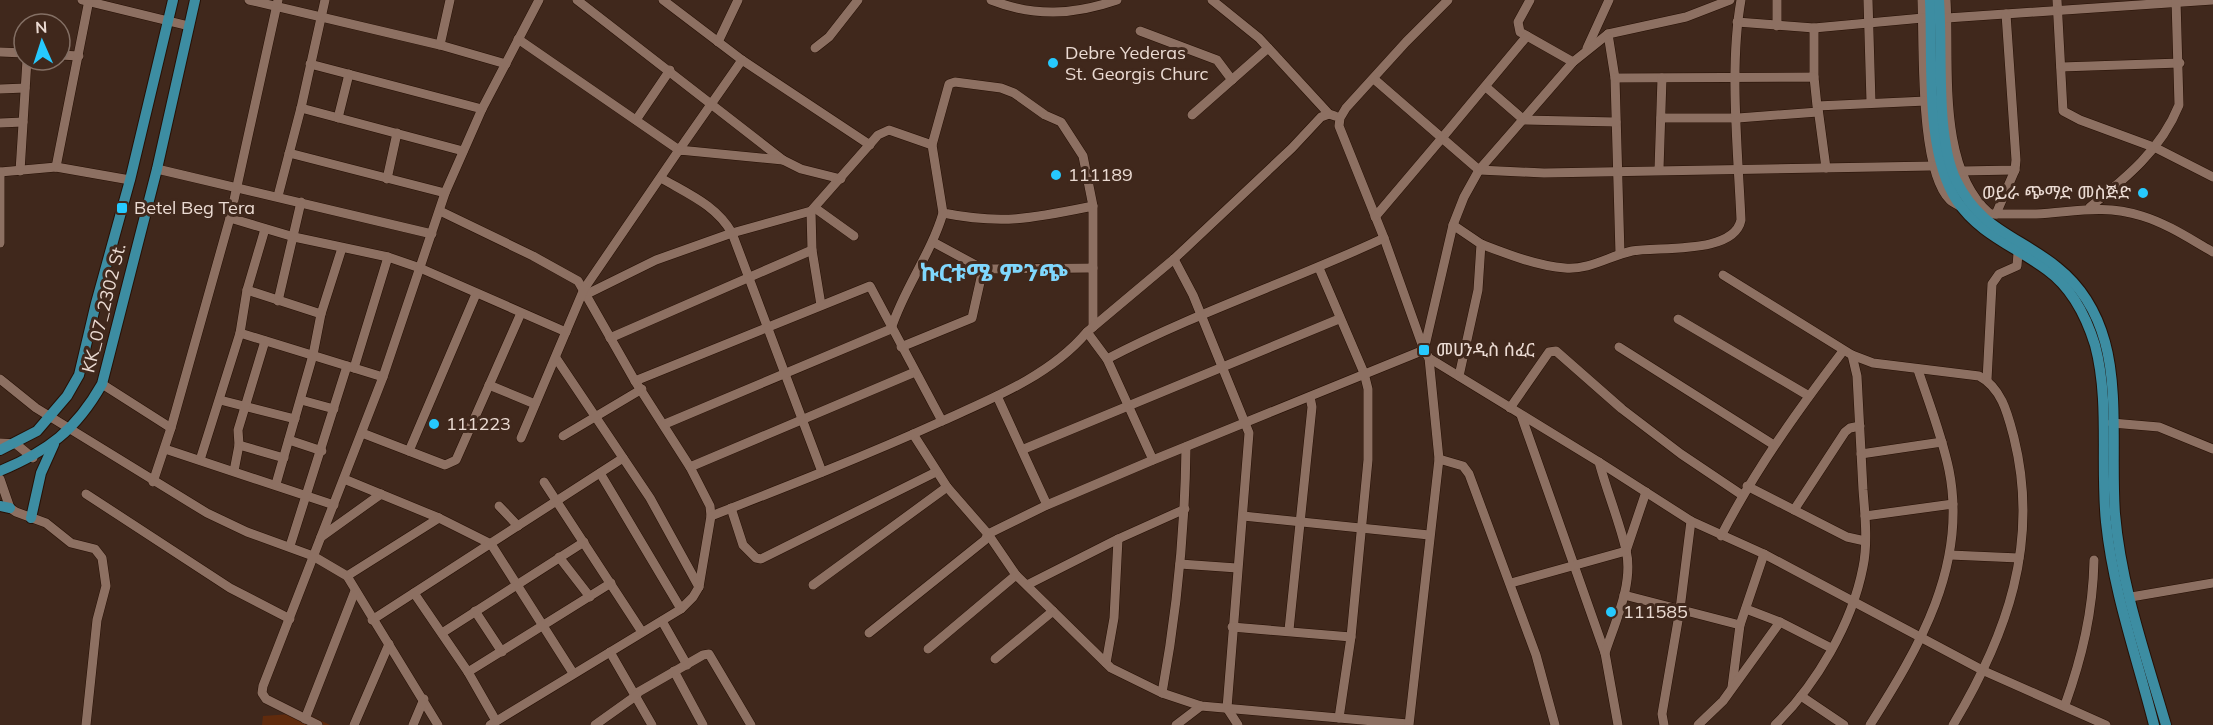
<svg xmlns="http://www.w3.org/2000/svg" width="2213" height="725" viewBox="0 0 2213 725" font-family="Mulish,'Noto Sans Ethiopic',sans-serif">
	<rect width="100%" height="100%" fill="#40281c"/>
	<polygon fill="#602b0d" points="305,713 330,725 262,725 263,716"/>
	<g fill="none" stroke-linecap="round" stroke-linejoin="round">
		<g stroke="#261005" stroke-width="10">
			<g id="minor">
				<polyline points="82,0 189,26"/>
				<polyline points="249,0 440,45 506,64"/>
				<polyline points="577,0 783,160 801,169 841,179"/>
				<polyline points="663,0 742,60 870,145"/>
				<path d="M 991,0 C 1034,17 1074,15 1117,0"/>
				<polyline points="1212,0 1259,38 1329,114 1335,116"/>
				<polyline points="1448,0 1406,42 1346,108 1340,118 1339,126 1384,238 1424,350 1429,358 1599,462 1691,521 1764,554 1984,671 2106,725"/>
				<polyline points="1530,0 1518,22 1520,32 1573,62"/>
				<polyline points="1868,0 1871,102"/>
				<path d="M 1922,0 C 1924,44 1919,170 1950,200 C 1953,203 1958,205 1962,207"/>
				<path d="M 1946,0 C 1950,64 1936,167 1990,214"/>
				<polyline points="2057,0 2063,111 2080,120 2156,148 2213,177"/>
				<polyline points="1947,18 2213,0"/>
				<polyline points="1737,22 1814,28 1923,18"/>
				<polyline points="1777,26 1777,0"/>
				<polyline points="1140,31 1217,60 1232,80"/>
				<polyline points="1608,34 1615,78 1620,254"/>
				<polyline points="518,39 679,150 742,60"/>
				<polyline points="718,42 738,0"/>
				<polyline points="440,45 450,0"/>
				<polyline points="815,48 829,37 858,0"/>
				<polyline points="1587,48 1609,0"/>
				<polyline points="0,52 24,53"/>
				<polyline points="60,55 79,56"/>
				<polyline points="310,64 482,109"/>
				<polyline points="2061,67 2180,63"/>
				<polyline points="1814,77 1814,28"/>
				<polyline points="1615,78 1814,77 1817,106 1926,101"/>
				<polyline points="1374,79 1442,138 1527,36"/>
				<polyline points="1486,87 1524,120 1616,122"/>
				<polyline points="0,89 25,88"/>
				<polyline points="301,108 463,151"/>
				<polyline points="1818,108 1826,168"/>
				<polyline points="1192,115 1268,48"/>
				<polyline points="338,118 349,74"/>
				<polyline points="1661,118 1738,118 1818,112"/>
				<polyline points="636,120 670,70"/>
				<polyline points="0,123 23,122"/>
				<polyline points="932,145 949,84 955,82 1001,88 1014,93 1045,115 1061,122 1083,156 1093,206"/>
				<polyline points="289,153 445,193"/>
				<polyline points="56,167 89,0"/>
				<polyline points="157,169 432,234"/>
				<polyline points="1659,169 1662,78"/>
				<polyline points="20,171 27,60"/>
				<polyline points="1961,171 2015,170 2016,160 2006,14"/>
				<polyline points="0,172 56,167 130,180"/>
				<path d="M 661,178 C 688,194 716,205 732,233 L 822,472"/>
				<polyline points="387,179 397,133"/>
				<polyline points="278,196 301,108 325,0"/>
				<path d="M 2090,207 C 2126,178 2161,150 2179,105 L 2176,0"/>
				<polyline points="815,208 854,236"/>
				<polyline points="440,211 533,256 578,281 635,381 690,467 710,506 711,516 699,587 693,597 681,609 490,725"/>
				<polyline points="811,211 812,250 821,305"/>
				<path d="M 1980,214 C 1999,214 2017,214 2036,214 C 2075,212 2103,204 2142,216 C 2168,224 2190,239 2213,252"/>
				<polyline points="1996,214 2015,170"/>
				<polyline points="1375,217 1442,138 1479,170 1544,173 1933,166"/>
				<polyline points="230,218 294,237 388,257 420,268 566,332"/>
				<polyline points="1453,225 1481,244 1478,290 1459,376"/>
				<polyline points="933,242 983,269 1093,268"/>
				<polyline points="0,243 0,172"/>
				<path d="M 1481,244 C 1507,254 1537,266 1565,268 C 1590,270 1609,256 1632,251 C 1657,246 1734,255 1741,220 C 1738,151 1729,67 1741,0"/>
				<polyline points="1174,259 1193,295 1249,433 1227,708 1238,725"/>
				<polyline points="1319,268 1364,373 1368,389 1368,460 1351,637 1339,718"/>
				<path d="M 1723,275 L 1852,355 L 1873,363 L 1979,376 C 2002,388 2008,415 2014,438 C 2040,543 2007,635 1953,725"/>
				<polyline points="247,290 321,314"/>
				<path d="M 587,294 L 656,260 L 732,233 L 811,211 L 878,135 L 889,130 L 932,145 L 943,213 C 1003,225 1034,218 1093,206 L 1093,327"/>
				<polyline points="278,301 301,202"/>
				<polyline points="1678,319 1809,396"/>
				<polyline points="1087,332 1107,359 1153,460"/>
				<polyline points="240,333 383,377"/>
				<polyline points="610,338 812,250"/>
				<polyline points="901,347 972,318 983,269"/>
				<polyline points="1619,347 1774,445"/>
				<polyline points="556,358 650,498 699,587"/>
				<path d="M 1107,359 C 1197,312 1292,281 1384,238"/>
				<polyline points="354,368 388,257"/>
				<polyline points="0,379 36,408 207,513 247,532 313,556 347,576 438,725"/>
				<polyline points="1987,380 1992,284 1999,274 2017,266 2018,253"/>
				<polyline points="635,381 870,286 942,421"/>
				<polyline points="102,384 171,428"/>
				<polyline points="489,385 535,404"/>
				<polyline points="997,396 1047,505"/>
				<polyline points="220,400 295,419"/>
				<polyline points="301,400 334,409"/>
				<polyline points="1510,408 1549,352 1556,351 1622,409 1681,454 1742,495"/>
				<polyline points="1521,415 1605,653 1618,725"/>
				<polyline points="2112,423 2159,427 2213,449"/>
				<path d="M 665,424 L 891,329 C 904,288 931,254 943,213"/>
				<polyline points="362,433 445,465 456,460 521,313"/>
				<polyline points="913,434 947,487 988,534 1016,575 1111,668 1162,693 1201,706 1408,724"/>
				<polyline points="563,436 642,389"/>
				<polyline points="521,438 584,289 679,150 783,160"/>
				<polyline points="289,440 322,451"/>
				<polyline points="0,443 16,444 33,458"/>
				<polyline points="239,445 284,458"/>
				<polyline points="165,449 334,505"/>
				<polyline points="1024,449 1339,319"/>
				<polyline points="409,451 476,294"/>
				<polyline points="1861,454 1942,442"/>
				<polyline points="1439,459 1463,466 1469,474 1536,655 1555,725"/>
				<polyline points="200,460 240,333 247,290 265,229"/>
				<path d="M 1599,462 C 1607,492 1619,520 1626,550 C 1634,583 1615,622 1605,653"/>
				<polyline points="690,467 915,372"/>
				<polyline points="234,471 239,445 238,430 265,341"/>
				<polyline points="600,473 681,609"/>
				<polyline points="0,479 10,508 16,512 46,523 71,543 95,549 102,558 106,586 97,620 86,725"/>
				<polyline points="344,479 439,518 491,544 573,673"/>
				<polyline points="153,482 171,428 230,218 278,0"/>
				<polyline points="544,482 642,632"/>
				<polyline points="276,484 313,355 321,314 342,248"/>
				<polyline points="1747,486 1847,537 1865,541"/>
				<polyline points="86,494 230,588 290,619"/>
				<polyline points="499,506 518,526"/>
				<polyline points="731,508 743,545 756,558 761,559 936,472"/>
				<polyline points="1794,510 1845,432 1850,428 1860,426"/>
				<path d="M 711,516 C 788,486 865,456 940,422 C 991,399 1050,376 1087,332 L 1174,259 L 1292,148 L 1321,117 L 1329,114"/>
				<polyline points="1243,516 1429,535"/>
				<polyline points="1865,516 1953,504"/>
				<path d="M 1721,536 C 1755,470 1798,410 1843,351"/>
				<polyline points="321,537 381,494"/>
				<polyline points="290,546 347,366"/>
				<polyline points="1626,551 1646,492"/>
				<polyline points="1950,555 2019,558"/>
				<polyline points="559,557 590,597"/>
				<polyline points="1180,564 1237,568"/>
				<polyline points="347,576 439,518"/>
				<polyline points="1511,583 1626,551"/>
				<polyline points="813,585 947,487"/>
				<polyline points="1027,585 1118,539 1185,509"/>
				<polyline points="414,593 468,672 496,721"/>
				<polyline points="1624,595 1740,625"/>
				<polyline points="2131,597 2213,583"/>
				<polyline points="1746,609 1780,622 1831,648"/>
				<polyline points="475,611 502,652"/>
				<polyline points="372,620 623,458"/>
				<polyline points="662,621 687,665"/>
				<polyline points="1232,627 1351,637"/>
				<polyline points="1289,630 1312,407 1310,397"/>
				<polyline points="442,633 584,542"/>
				<polyline points="869,633 985,540 988,534 1047,505 1153,460 1424,350 1453,225 1464,197 1479,170 1573,62 1608,34 1686,17 1730,0"/>
				<polyline points="928,649 1016,575"/>
				<polyline points="610,652 652,725"/>
				<polyline points="995,659 1053,611"/>
				<polyline points="1106,663 1114,618 1118,539"/>
				<polyline points="674,671 703,725"/>
				<polyline points="468,672 611,583"/>
				<polyline points="1732,687 1740,625 1764,554"/>
				<path d="M 1162,693 C 1177,611 1185,530 1186,447"/>
				<polyline points="635,694 703,655 709,654 751,725"/>
				<polyline points="1801,696 1844,725"/>
				<path d="M 2065,705 C 2082,657 2093,612 2094,560"/>
				<polyline points="305,719 355,591"/>
				<polyline points="318,725 266,699 262,693 263,686 383,377 445,193 482,109 539,0"/>
				<polyline points="354,725 389,644"/>
				<polyline points="413,725 424,699"/>
				<polyline points="595,725 637,695"/>
				<polyline points="1176,725 1201,706"/>
				<polyline points="1409,725 1439,459 1429,358"/>
				<polyline points="1664,725 1662,714 1680,609 1691,521"/>
				<polyline points="1698,725 1723,701 1780,622"/>
				<path d="M 1775,725 C 1816,685 1852,624 1863,567 C 1868,543 1865,515 1863,490 C 1861,452 1859,414 1857,376 L 1852,355"/>
				<path d="M 1870,725 C 1919,648 1968,565 1949,470 C 1942,436 1929,403 1918,370"/>
			</g>
		</g>
		<g stroke="#261005" stroke-width="12">
			<g id="major">
				<path d="M 1930,0 C 1933,59 1924,151 1957,201 C 1979,234 2016,247 2047,270 C 2072,288 2086,316 2095,345 C 2110,401 2100,464 2106,522 C 2113,591 2137,658 2154,725"/>
				<path d="M 1939,0 C 1943,50 1935,136 1956,180 C 1980,230 2019,236 2057,267 C 2081,286 2097,313 2105,342 C 2119,392 2111,461 2115,514 C 2121,586 2146,656 2166,725"/>
				<polyline points="0,450 37,431 67,396 79,375 96,303 130,180 173,0"/>
				<path d="M 0,471 C 48,451 76,430 102,384 L 157,169 L 195,0"/>
				<polyline points="0,506 10,508"/>
				<polyline points="31,518 41,473 54,444"/>
			</g>
		</g>
		<use href="#minor" stroke="#8d7062" stroke-width="9"/>
		<use href="#major" stroke="#3d8da2" stroke-width="10"/>
	</g>
	<g fill="#26c9fe" stroke="#40281c" stroke-width="2">
		<circle cx="1053" cy="63" r="6"/>
		<circle cx="1056" cy="175" r="6"/>
		<circle cx="2143" cy="193" r="6"/>
		<rect x="116" y="202" width="12" height="12" rx="3"/>
		<rect x="1418" y="344" width="12" height="12" rx="3"/>
		<circle cx="434" cy="424" r="6"/>
		<circle cx="1611" cy="612" r="6"/>
	</g>
	<g text-anchor="middle" stroke-width="6" stroke-linejoin="round" paint-order="stroke">
		<g font-size="18" fill="#ebdbd3" stroke="#40281c" text-anchor="start">
			<text x="1065" y="59">Debre Yederas<tspan x="1065" dy="21">St. Georgis Churc</tspan></text>
			<text x="1068" y="181">111189</text>
			<text x="2131" y="199" text-anchor="end">ወይራ ጭማድ መስጅድ</text>
			<text x="134" y="214">Betel Beg Tera</text>
			<text x="1436" y="356">መሀንዲስ ሰፈር</text>
			<text x="446" y="430">111223</text>
			<text x="1623" y="618">111585</text>
		</g>
		<g font-size="18" fill="#ebdbd3" stroke="#40281c">
			<text transform="translate(104 308) rotate(-76)" y="6">KK_07_2302 St.</text>
		</g>
		<g font-size="24" font-weight="bold" fill="#7fd7fd" stroke="#40281c">
			<text x="994" y="281">ኩርቱሜ ምንጭ</text>
		</g>
	</g>
	<g transform="translate(42 42) rotate(357)"><circle r="28" fill="#40281c" stroke="#847065" stroke-width="1.5"/>
	<path d="M0-4.5L10 22L0 15L-10 22Z" fill="#26c9fe"/>
	<text y="-9" font-size="16" font-weight="bold" text-anchor="middle" fill="#ebdbd3">N</text>
	</g>
</svg>
